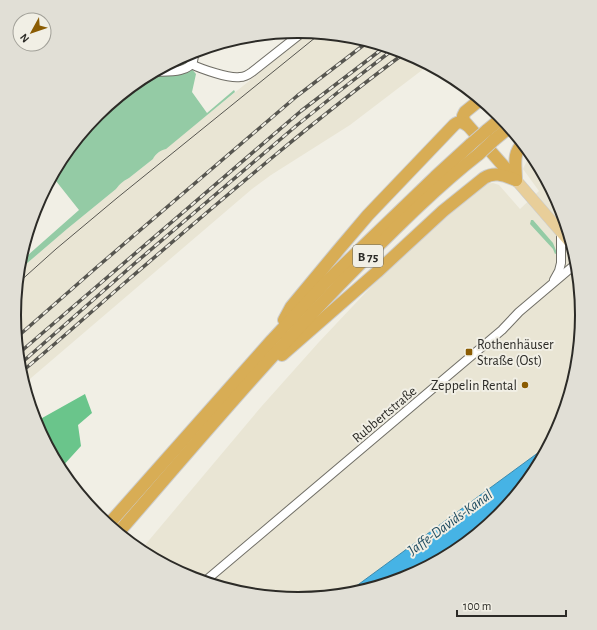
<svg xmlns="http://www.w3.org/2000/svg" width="597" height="630" viewBox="0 0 597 630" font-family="'Alegreya Sans',sans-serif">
	<rect width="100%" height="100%" fill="#f1efe5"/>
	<g fill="#e9e5d4">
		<polygon points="310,32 354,36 408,52 430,64 350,125 271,175 252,189 24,384 19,370 14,315 18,271 67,229 116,189 120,184 125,180 129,178 153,159 154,156 163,149 166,148"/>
		<polygon points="531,152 535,157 561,206 578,260 583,315 577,371 561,424 550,444 344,595 298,599 243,594 189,578 140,551 261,407 319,342 385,272 450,212 485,184 493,183 499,185 520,209 539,191 523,169"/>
	</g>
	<g fill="#94cba5">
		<path d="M 189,53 L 186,62 L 196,74 L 192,92 L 207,113 L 234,90 L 235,92 L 166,149 C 161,150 155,154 153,159 L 129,178 C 123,181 120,184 116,189 L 67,229 L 18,271 L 19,263 L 79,210 L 52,176 L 62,157 L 97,114 L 141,78 Z"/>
		<polygon points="531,220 533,220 553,243 557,253 555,254 553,249 530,224"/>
	</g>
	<polygon fill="#6ac58b" points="85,394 92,413 78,425 81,446 61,468 64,476 62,473 35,422"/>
	<polygon fill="#46b3e5" stroke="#3e8aac" points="550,444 535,473 500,516 456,552 407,578 354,594 344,595"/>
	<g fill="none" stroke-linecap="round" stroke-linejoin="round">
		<g stroke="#706e66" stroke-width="10">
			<g id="minor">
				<path d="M 191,64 C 201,69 230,79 240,77 C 244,77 248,75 252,72 L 304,31"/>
				<path d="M 153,72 C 165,71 188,74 193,61 C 194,58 194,54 194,51"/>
				<polyline points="554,280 559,271 561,263 561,232"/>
				<polyline points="204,582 502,330 519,312 578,262"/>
			</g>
		</g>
		<g stroke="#cccccb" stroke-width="12">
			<polyline id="major" points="516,180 574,247"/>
		</g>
		<g stroke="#cccccb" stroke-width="14">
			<g id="highway">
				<polyline points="481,99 465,112 463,116 464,121 515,179"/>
				<polyline points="486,131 503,117"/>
				<polyline points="494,140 510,127"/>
				<path d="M 516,180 C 516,165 512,154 523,143"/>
				<path d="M 284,320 L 291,307 L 340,248 L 368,215 L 454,125 C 459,121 462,122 467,125"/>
				<path d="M 282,355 L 377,272 L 443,211 L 484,178 C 495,171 505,176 516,180"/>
				<polyline points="108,525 272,340 325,283 435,177 471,144"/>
				<path d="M 118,533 C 198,441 277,347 363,261 C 400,224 438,186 479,154"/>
			</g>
		</g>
		<use href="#minor" stroke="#fff" stroke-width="8"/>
		<use href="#major" stroke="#e8ce99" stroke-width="11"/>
		<use href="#highway" stroke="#d8ad55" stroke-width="12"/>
		<polyline stroke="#575650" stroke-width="1" points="17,284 56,249 117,198 321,33"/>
		<g stroke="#575650" stroke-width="3.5">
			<g id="rail">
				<polyline points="16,338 97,267 297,96 369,41"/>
				<polyline points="18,354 301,111 386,46"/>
				<polyline points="19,365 134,264 296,126 342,89 395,48"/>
				<path d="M 20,373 C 57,343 92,311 128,280 C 219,202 310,123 406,52"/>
			</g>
		</g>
		<use href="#rail" stroke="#f1efe5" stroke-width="2" stroke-dasharray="6" stroke-linecap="butt"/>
		<g stroke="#cccccb" stroke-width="14" stroke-linecap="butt">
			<g id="highway-bridge">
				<polyline points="471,144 486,131"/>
				<polyline points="479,154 494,140"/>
			</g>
		</g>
		<use href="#highway-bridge" stroke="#d8ad55" stroke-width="12"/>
	</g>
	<g fill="#8b5c03" stroke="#f1efe5" stroke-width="1.5">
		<rect x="465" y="348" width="8" height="8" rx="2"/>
		<circle cx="525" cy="385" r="4"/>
	</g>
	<g text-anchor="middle" stroke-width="4" stroke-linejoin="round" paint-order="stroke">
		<rect fill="#f1efe5" stroke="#676660" stroke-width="1" x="353" y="245" width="30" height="22" rx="3"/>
		<g font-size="13" font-weight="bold" fill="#2c2b27">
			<text x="368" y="261">B 75</text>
		</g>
		<g font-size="14" fill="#2c2b27" stroke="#f1efe5" text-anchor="start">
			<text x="477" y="349">Rothenhäuser<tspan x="477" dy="16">Straße (Ost)</tspan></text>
			<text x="517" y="390" text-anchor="end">Zeppelin Rental</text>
		</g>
		<g font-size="14" fill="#2c2b27" stroke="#f1efe5">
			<text transform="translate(384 414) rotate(-40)" y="5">Rubbertstraße</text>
		</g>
		<g font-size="15" font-style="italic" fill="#1d4a5f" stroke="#f1efe5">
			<text transform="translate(450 522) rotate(-36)" y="5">Jaffe-Davids-Kanal</text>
		</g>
	</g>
	<path d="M0 0H597V630H0ZM21 315a277 277 0 1 1 554 0a277 277 0 1 1-554 0Z" fill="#e1dfd6" fill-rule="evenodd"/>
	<path fill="none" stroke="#2c2b27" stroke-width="2" d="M21 315a277 277 0 1 1 554 0a277 277 0 1 1-554 0Z"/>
	<g transform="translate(32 32) rotate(230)"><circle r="19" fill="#f1efe5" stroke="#a2a199"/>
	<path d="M0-3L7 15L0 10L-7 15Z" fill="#8b5c03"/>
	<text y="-6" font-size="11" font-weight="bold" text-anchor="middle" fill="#2c2b27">N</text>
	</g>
	<path d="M457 610v6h109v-6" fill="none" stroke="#2c2b27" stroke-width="2"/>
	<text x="463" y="610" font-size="12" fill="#2c2b27" stroke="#f1efe5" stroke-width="3" paint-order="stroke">100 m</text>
</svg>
